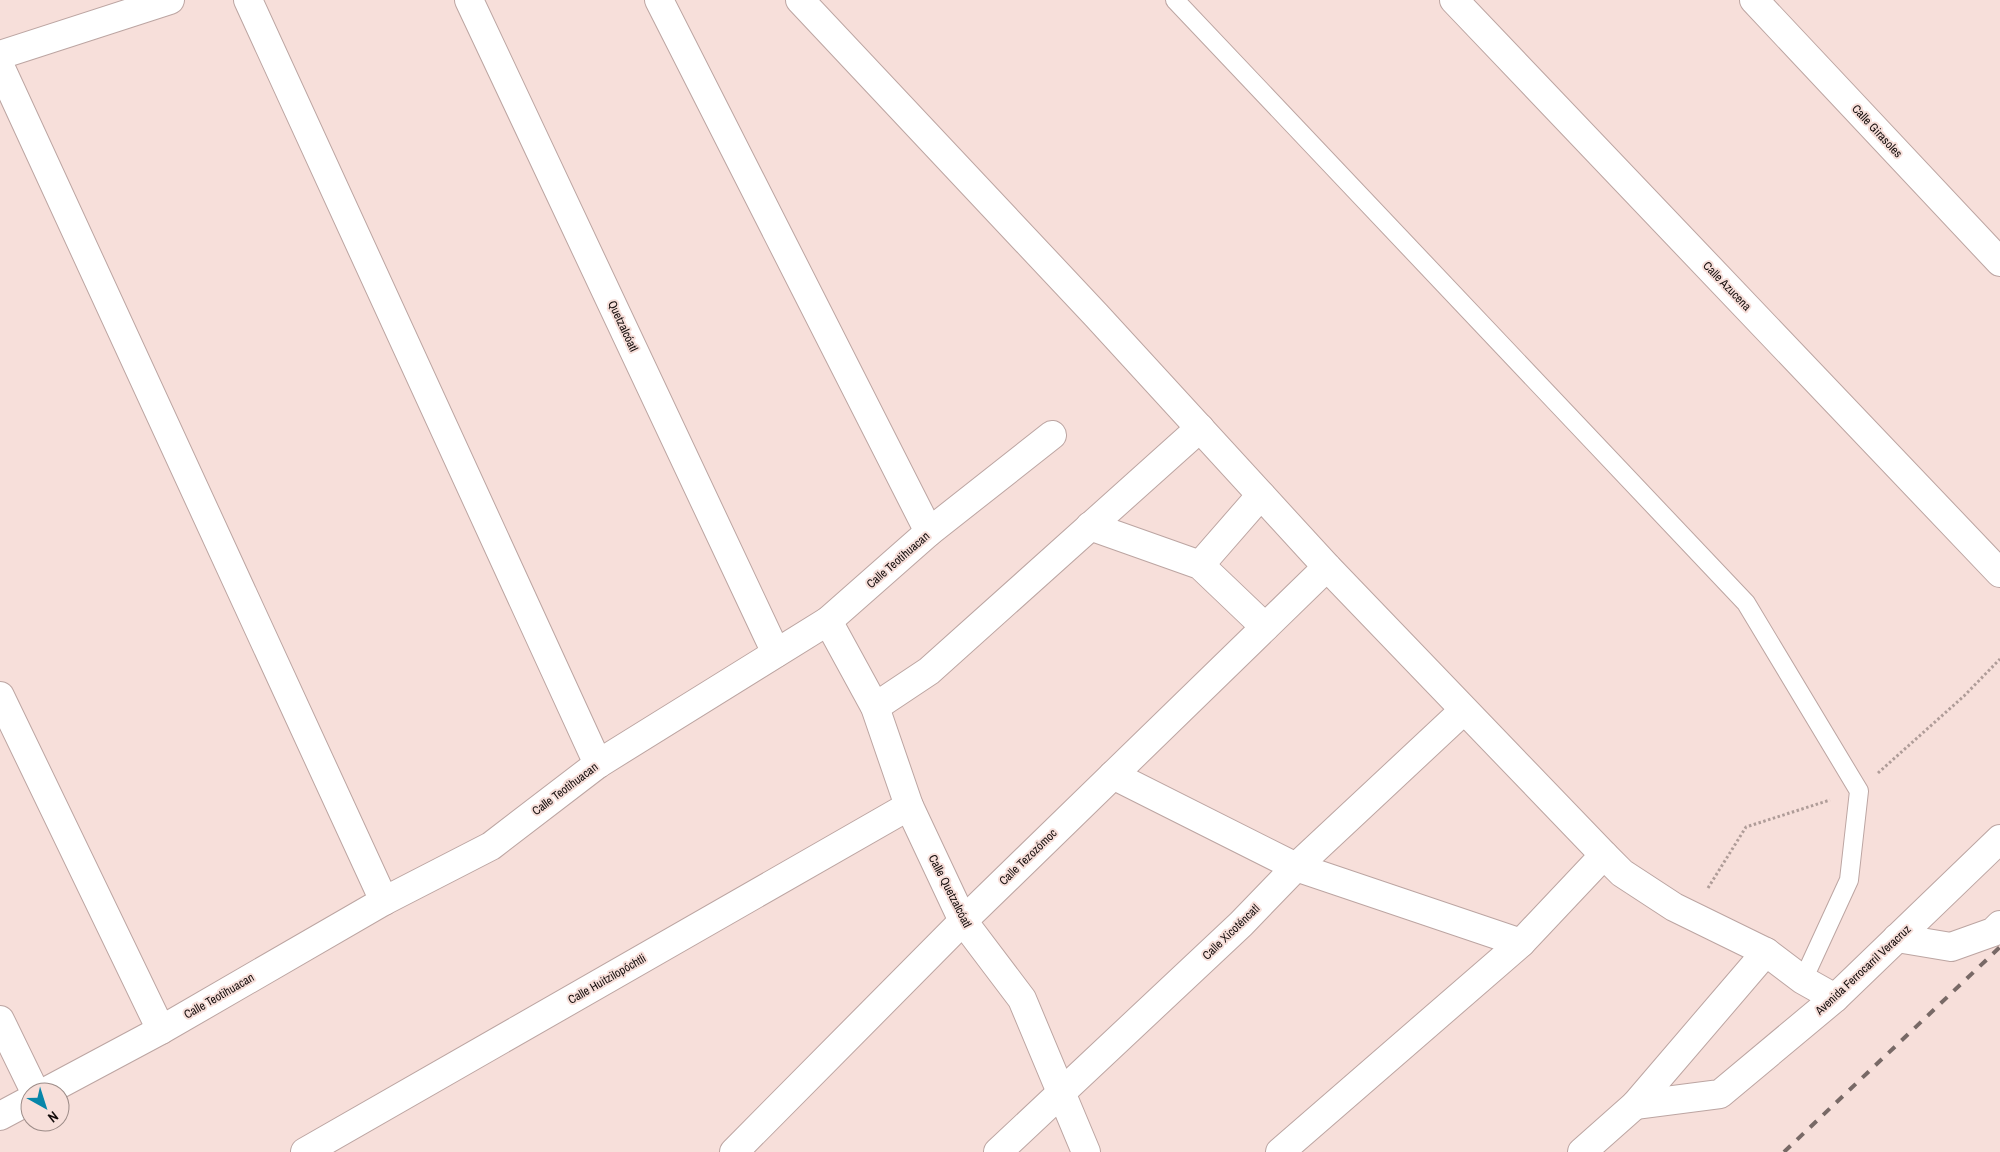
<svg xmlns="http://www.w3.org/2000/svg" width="2000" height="1152" viewBox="0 0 2000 1152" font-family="'Archivo Narrow',sans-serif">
	<rect width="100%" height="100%" fill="#f7dfda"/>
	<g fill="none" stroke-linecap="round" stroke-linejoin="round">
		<g stroke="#bca5a2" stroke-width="20">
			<polyline id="lane" points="1175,0 1746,603 1859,791 1849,880 1803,980"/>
		</g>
		<g stroke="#bca5a2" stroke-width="30">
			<g id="street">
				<polyline points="248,0 598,764"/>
				<polyline points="469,0 776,653"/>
				<polyline points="659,0 929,532"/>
				<polyline points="800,0 1096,315 1327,567 1604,855 1622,873 1674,907 1766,952 1803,980 1835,998"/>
				<polyline points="1454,0 2000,573"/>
				<polyline points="1754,0 2000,262"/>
				<polyline points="0,55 170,0"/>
				<polyline points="0,66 384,901"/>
				<polyline points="1090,526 1200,565 1265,627"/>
				<polyline points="1200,565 1261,495"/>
				<polyline points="828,621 875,707 909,806 963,921 1022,999 1086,1152"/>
				<polyline points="0,696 161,1030"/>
				<polyline points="875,707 929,671 1200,428"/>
				<polyline points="1113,775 1296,867 1521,943"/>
				<polyline points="1897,938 1951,947 1993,932 2000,925"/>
				<polyline points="0,1020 35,1092"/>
				<polyline points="45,1092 161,1030 384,901 491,846 598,764 828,621 929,532 1052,435"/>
				<polyline points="1635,1105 1720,1094 1835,998 2000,839"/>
				<polyline points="0,1116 30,1100"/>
				<polyline points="305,1152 909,806"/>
				<polyline points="734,1152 963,921 1327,567"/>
				<polyline points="998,1152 1241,924 1296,867 1463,711"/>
				<polyline points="1280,1152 1521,943 1604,855"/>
				<polyline points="1582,1152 1635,1105 1766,952"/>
			</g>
		</g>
		<g stroke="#af9c98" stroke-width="3" stroke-dasharray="2.5 2.5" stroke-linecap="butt">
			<polyline points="1878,773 1964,696 2000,659"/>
			<polyline points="1708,888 1746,827 1830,800"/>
		</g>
		<use href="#lane" stroke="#fff" stroke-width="18"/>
		<use href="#street" stroke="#fff" stroke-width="28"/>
		<polyline stroke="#786966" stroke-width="4" stroke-dasharray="9 9" stroke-linecap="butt" points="1784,1152 2000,947"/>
	</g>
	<g text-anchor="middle" stroke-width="4" stroke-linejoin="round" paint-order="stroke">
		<g font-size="12" fill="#140c0b" stroke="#f7dfda">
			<text transform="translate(1877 131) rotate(47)" y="4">Calle Girasoles</text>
			<text transform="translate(1727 286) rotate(46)" y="4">Calle Azucena</text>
			<text transform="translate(623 326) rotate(65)" y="4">Quetzalcóatl</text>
			<text transform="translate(898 560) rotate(-41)" y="4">Calle Teotihuacan</text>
			<text transform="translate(565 789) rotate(-37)" y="4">Calle Teotihuacan</text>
			<text transform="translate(1028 857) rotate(-44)" y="4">Calle Tezozómoc</text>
			<text transform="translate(950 891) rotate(63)" y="4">Calle Quetzalcóatl</text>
			<text transform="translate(1231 932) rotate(-44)" y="4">Calle Xicoténcatl</text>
			<text transform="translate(1863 970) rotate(-43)" y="4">Avenida Ferrocarril Veracruz</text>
			<text transform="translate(607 979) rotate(-30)" y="4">Calle Huitzilopóchtli</text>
			<text transform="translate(219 996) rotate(-30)" y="4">Calle Teotihuacan</text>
		</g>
	</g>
	<g transform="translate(45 1107) rotate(141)"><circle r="24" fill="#f7dfda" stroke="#9c8b87"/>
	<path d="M0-4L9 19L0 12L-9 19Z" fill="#0786a9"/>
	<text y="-8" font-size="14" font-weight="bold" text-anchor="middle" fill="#140c0b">N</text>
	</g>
</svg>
